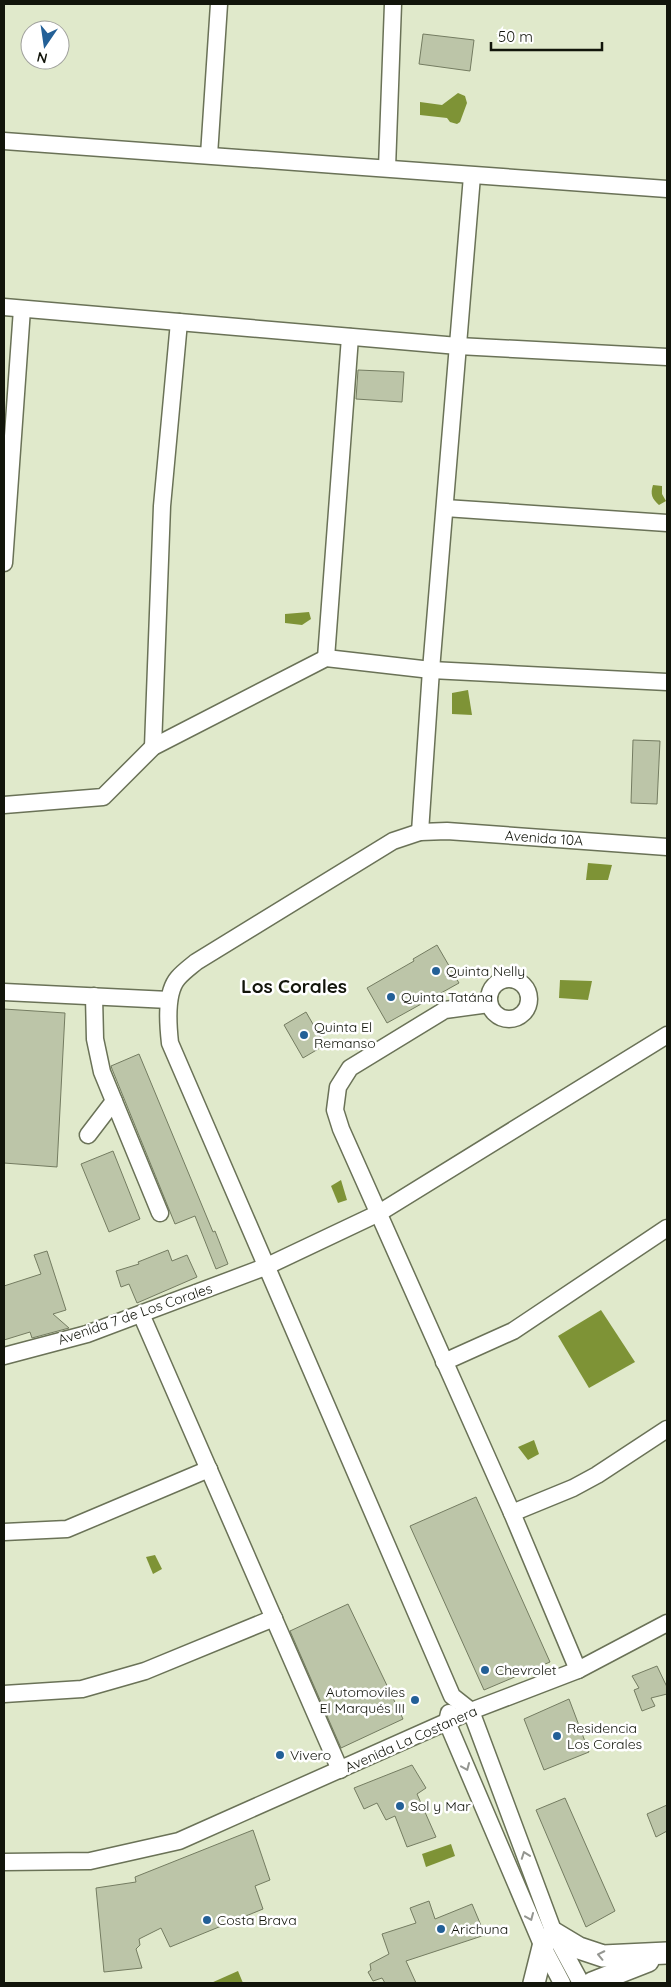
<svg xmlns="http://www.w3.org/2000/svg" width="671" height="1987" viewBox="0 0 671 1987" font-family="Quicksand,sans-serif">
	<rect width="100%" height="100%" fill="#e0e9cb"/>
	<g fill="#7e9336">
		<polygon points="458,93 465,96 467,103 460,122 457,124 450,122 447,118 420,115 420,102 442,105"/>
		<path d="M 653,485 L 662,486 L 662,494 L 666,501 L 659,505 C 652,499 650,494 653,485 Z"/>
		<polygon points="309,612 311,619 302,625 285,623 285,614"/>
		<polygon points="468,690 472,715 452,714 452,693"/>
		<polygon points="588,863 612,865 608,880 586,880"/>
		<polygon points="560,980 592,981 588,1000 559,998"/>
		<polygon points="341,1180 347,1200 338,1203 331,1186"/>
		<polygon points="601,1310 635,1362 589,1388 558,1336"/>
		<polygon points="534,1440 539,1454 528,1460 518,1447"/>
		<polygon points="155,1555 162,1569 153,1574 146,1557"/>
		<polygon points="451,1844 455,1856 426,1867 422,1854"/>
		<polygon points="238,1971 243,1983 211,1983"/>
	</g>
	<g fill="#bcc5a8" stroke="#747c61">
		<polygon points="423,34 474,40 470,71 419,64"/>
		<polygon points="358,370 404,372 402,402 356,399"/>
		<polygon points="633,740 660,741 657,804 631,803"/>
		<polygon points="437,945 459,983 387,1023 367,988 414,961 413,959"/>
		<polygon points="4,1009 65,1013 57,1167 4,1163"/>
		<polygon points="306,1012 325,1045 303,1058 284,1025"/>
		<polygon points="139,1054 213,1232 215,1231 228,1264 216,1269 195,1216 175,1224 112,1069 111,1066"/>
		<polygon points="113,1151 140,1219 109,1232 81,1164"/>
		<polygon points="168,1250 172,1261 187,1255 197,1277 137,1303 129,1284 121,1287 116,1271 139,1264 138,1262"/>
		<polygon points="47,1251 66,1310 53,1314 69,1328 32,1338 30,1332 4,1340 4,1286 41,1274 34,1255"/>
		<polygon points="476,1497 550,1662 484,1690 410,1526"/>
		<polygon points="348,1604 403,1719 341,1748 290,1631"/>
		<polygon points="657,1666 667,1687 667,1694 651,1698 655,1706 642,1711 634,1690 639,1688 632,1676"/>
		<polygon points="569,1699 589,1752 544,1770 524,1719"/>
		<polygon points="412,1765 426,1788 417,1794 436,1837 407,1847 395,1816 386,1820 377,1803 364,1809 354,1788"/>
		<polygon points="565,1798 615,1911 586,1927 536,1810"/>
		<polygon points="667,1805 667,1831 656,1837 647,1814"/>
		<polygon points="253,1830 270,1880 255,1886 263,1909 170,1947 161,1928 139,1939 140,1945 136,1949 142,1968 104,1972 96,1888 136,1882 135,1877"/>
		<polygon points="429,1901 435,1919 472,1904 485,1935 406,1961 416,1983 385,1983 382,1978 373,1981 368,1972 371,1970 370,1964 389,1954 382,1934 416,1923 410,1908"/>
	</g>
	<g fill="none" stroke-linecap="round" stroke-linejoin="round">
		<g stroke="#6a7257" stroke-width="19">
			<g id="minor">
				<path d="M 4,141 C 225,156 446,174 667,189"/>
				<polyline points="209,155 219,4"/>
				<polyline points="387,168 393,4"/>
				<polyline points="4,307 458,346 667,357"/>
				<polyline points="445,508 667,523"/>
				<polyline points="4,563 22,309"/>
				<polyline points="326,658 350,337"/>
				<polyline points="153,747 162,506 179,322"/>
				<polyline points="4,805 103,797 153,747 326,658 431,670 667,682"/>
				<polyline points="420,832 431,670 472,176"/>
				<circle cx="509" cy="999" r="20"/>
				<polyline points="4,992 169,1000"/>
				<polyline points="94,996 95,1039 102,1072 160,1213"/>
				<polyline points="489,1004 445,1010 350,1068 338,1087 335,1110 341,1129 512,1513 578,1670"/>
				<polyline points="88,1135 114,1101"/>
				<polyline points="141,1314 340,1770"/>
				<polyline points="4,1356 87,1334 265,1267 379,1213 667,1035"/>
				<polyline points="444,1362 513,1331 667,1228"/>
				<polyline points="512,1513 573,1488 597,1475 667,1429"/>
				<polyline points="4,1532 67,1529 209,1469"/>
				<polyline points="4,1694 82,1689 145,1671 274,1618"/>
				<polyline points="449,1713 447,1722 543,1947 562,1983"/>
				<polyline points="4,1862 90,1861 179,1841 471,1711 578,1670 667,1623"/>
				<path d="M 581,1983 L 554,1933 L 471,1711 L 452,1696 L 170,1043 C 168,1025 165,993 178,978 C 183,972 190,967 196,962 L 393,841 L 420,832 L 447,831 L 667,847"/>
			</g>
		</g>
		<g stroke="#6a7257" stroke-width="24">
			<g id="major">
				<polyline points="554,1933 579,1948 603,1956 667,1953"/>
				<polyline points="534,1983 543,1947"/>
				<polyline points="592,1983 648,1961"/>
			</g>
		</g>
		<use href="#minor" stroke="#fff" stroke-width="16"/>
		<use href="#major" stroke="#fff" stroke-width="21"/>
	</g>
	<defs><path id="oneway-chevron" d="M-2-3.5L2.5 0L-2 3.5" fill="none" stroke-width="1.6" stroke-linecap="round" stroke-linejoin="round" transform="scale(1.25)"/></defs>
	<g stroke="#949691">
		<use href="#oneway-chevron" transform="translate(466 1767) rotate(67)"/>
		<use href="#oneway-chevron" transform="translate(525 1855) rotate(-110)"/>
		<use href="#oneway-chevron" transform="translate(530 1917) rotate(67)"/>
		<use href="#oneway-chevron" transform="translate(601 1955) rotate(-168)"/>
	</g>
	<g fill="#236097" stroke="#fff" stroke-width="2">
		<circle cx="436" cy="971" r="5"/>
		<circle cx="391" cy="997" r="5"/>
		<circle cx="304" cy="1035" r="5"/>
		<circle cx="485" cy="1670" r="5"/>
		<circle cx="415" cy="1700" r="5"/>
		<circle cx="557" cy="1736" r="5"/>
		<circle cx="280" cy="1755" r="5"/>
		<circle cx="400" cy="1806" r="5"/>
		<circle cx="207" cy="1920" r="5"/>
		<circle cx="441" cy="1929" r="5"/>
	</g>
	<g text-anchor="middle" stroke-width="5" stroke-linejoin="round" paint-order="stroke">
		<g font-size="14" fill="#12150b" stroke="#fff">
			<text transform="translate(544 838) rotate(4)" y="5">Avenida 10A</text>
			<text transform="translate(135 1314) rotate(-19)" y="5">Avenida 7 de Los Corales</text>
			<text transform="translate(411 1739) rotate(-24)" y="5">Avenida La Costanera</text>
		</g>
		<g font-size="14" fill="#12150b" stroke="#fff" text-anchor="start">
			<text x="446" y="976">Quinta Nelly</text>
			<text x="401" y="1002">Quinta Tatána</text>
			<text x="314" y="1032">Quinta El<tspan x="314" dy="16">Remanso</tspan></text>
			<text x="495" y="1675">Chevrolet</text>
			<text x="405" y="1697" text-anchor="end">Automoviles<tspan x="405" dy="16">El Marqués III</tspan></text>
			<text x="567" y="1733">Residencia<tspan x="567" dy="16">Los Corales</tspan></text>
			<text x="290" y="1760">Vivero</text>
			<text x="410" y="1811">Sol y Mar</text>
			<text x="217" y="1925">Costa Brava</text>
			<text x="451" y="1934">Arichuna</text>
		</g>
		<g font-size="19" font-weight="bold" fill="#12150b" stroke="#fff">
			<text x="294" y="993">Los Corales</text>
		</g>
	</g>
	<rect width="671" height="1987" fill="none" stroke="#12150b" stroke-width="10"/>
	<g transform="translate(45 45) rotate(193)"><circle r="24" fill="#ffffff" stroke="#a0a19d"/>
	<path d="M0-4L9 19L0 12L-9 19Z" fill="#236097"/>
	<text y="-8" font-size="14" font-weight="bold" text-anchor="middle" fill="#12150b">N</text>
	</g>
	<path d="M491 42v8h111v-8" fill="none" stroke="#12150b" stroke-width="2.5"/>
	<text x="498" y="42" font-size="15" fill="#12150b" stroke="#ffffff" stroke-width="4" paint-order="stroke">50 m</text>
</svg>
